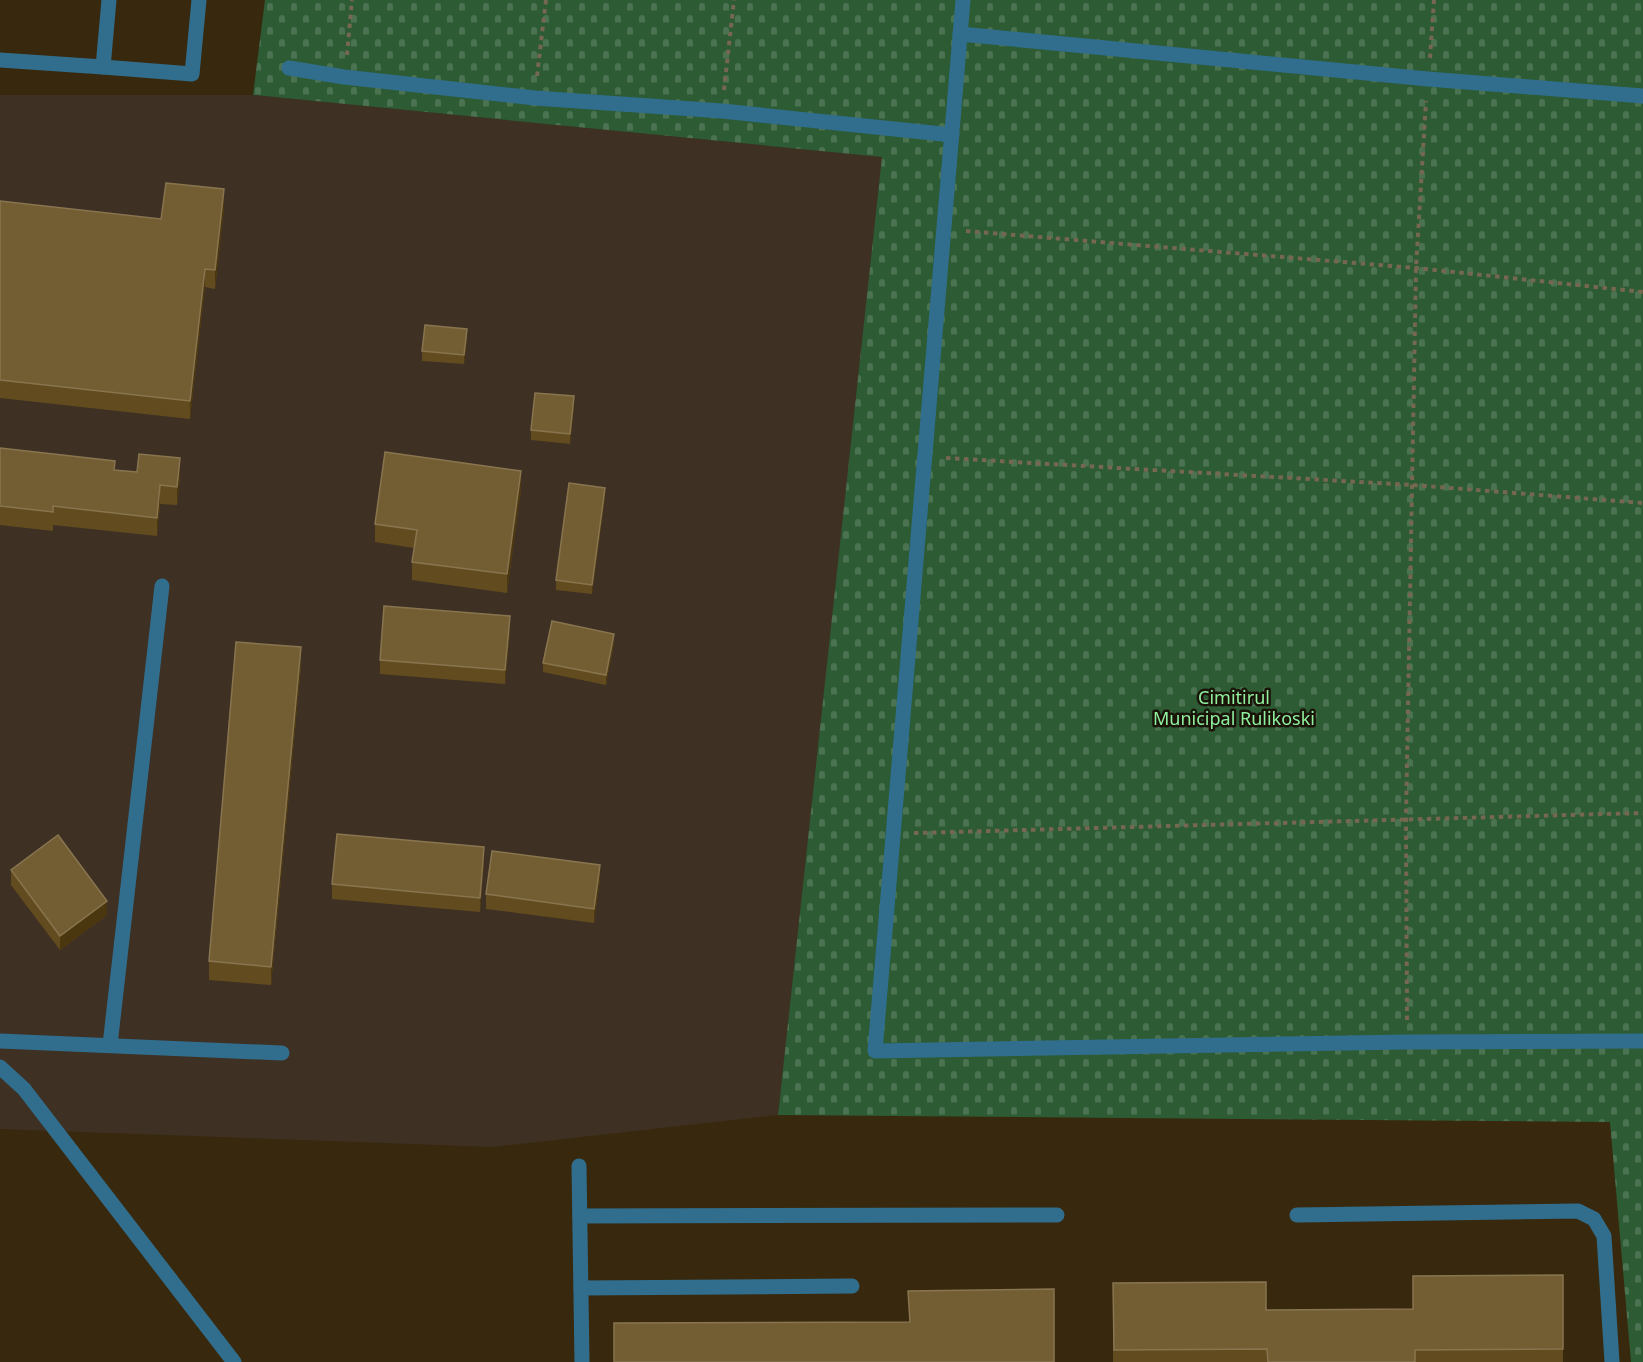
<svg xmlns="http://www.w3.org/2000/svg" width="1643" height="1362" viewBox="0 0 1643 1362" font-family="'Noto Sans',sans-serif">
	<defs>
		<pattern id="cemetery-stones" width="16" height="16" patternUnits="userSpaceOnUse" patternTransform="scale(1.5)"><rect width="16" height="16" fill="#2c5b34"/><path d="M2 7V4a2 2 0 0 1 4 0v3zM10 15v-3a2 2 0 0 1 4 0v3z" fill="#4c7351"/></pattern>
	</defs>
	<rect width="100%" height="100%" fill="#38290e"/>
	<polygon fill="#3e3023" points="0,95 253,95 883,157 778,1115 493,1147 0,1129"/>
	<polygon fill="url(#cemetery-stones)" points="265,0 1643,0 1643,1362 1631,1362 1610,1122 778,1115 882,157 253,95"/>
	<g fill="none" stroke-linecap="round" stroke-linejoin="round">
		<g stroke="#756750" stroke-width="4" stroke-dasharray="4.5 4.5" stroke-linecap="butt">
			<polyline points="347,55 352,0"/>
			<polyline points="1430,58 1434,0"/>
			<polyline points="537,76 546,0"/>
			<polyline points="724,90 734,0"/>
			<polyline points="966,231 1416,268 1643,292"/>
			<polyline points="946,458 1412,485 1643,503"/>
			<polyline points="914,833 1643,813"/>
			<polyline points="1407,1020 1406,818 1416,268 1426,101"/>
		</g>
		<g stroke="#316e8d" stroke-width="15">
			<polyline points="963,0 875,1051 1407,1042 1643,1041"/>
			<polyline points="960,34 1428,79 1643,96"/>
			<polyline points="0,60 103,67 192,74 199,0"/>
			<polyline points="103,67 109,0"/>
			<polyline points="289,68 344,77 535,98 722,111 952,135"/>
			<polyline points="0,1041 282,1053"/>
			<polyline points="110,1045 162,586"/>
			<polyline points="0,1067 24,1089 234,1362"/>
			<polyline points="579,1166 582,1362"/>
			<polyline points="1297,1215 1578,1211 1594,1219 1604,1236 1612,1362"/>
			<polyline points="580,1216 1057,1215"/>
			<polyline points="581,1288 852,1286"/>
		</g>
	</g>
	<g fill="#624c1f">
		<polygon points="0,201 161,219 224,208 215,289 205,287 190,419 0,398"/>
		<polygon points="467,339 464,364 422,361 422,351"/>
		<polygon points="574,406 570,444 531,440 531,430"/>
		<polygon points="0,448 115,470 180,477 177,505 160,504 157,536 53,525 53,531 0,525"/>
		<polygon points="521,489 507,593 412,580 412,562 414,548 375,542 375,524"/>
		<polygon points="605,497 592,594 556,590 556,580"/>
		<polygon points="510,630 505,684 380,674 380,660"/>
		<polygon points="614,643 606,685 543,672 543,663"/>
		<polygon points="301,666 271,985 209,980 209,961"/>
		<polygon points="484,861 480,912 332,899 332,884"/>
		<polygon points="11,870 107,915 60,950 11,885"/>
		<polygon points="600,879 594,923 486,909 486,894"/>
		<polygon points="1563,1275 1563,1362 1113,1362 1113,1283 1266,1310 1413,1309"/>
	</g>
	<g fill="#4b370f">
		<polygon points="224,189 224,208 215,289 215,270"/>
		<polygon points="205,269 205,287 190,419 190,401"/>
		<polygon points="467,329 467,339 464,364 464,355"/>
		<polygon points="574,396 574,406 570,444 570,434"/>
		<polygon points="180,458 180,477 177,505 177,487"/>
		<polygon points="521,471 521,489 507,593 507,574"/>
		<polygon points="160,485 160,504 157,536 157,518"/>
		<polygon points="605,488 605,497 592,594 592,585"/>
		<polygon points="510,616 510,630 505,684 505,670"/>
		<polygon points="614,634 614,643 606,685 606,675"/>
		<polygon points="301,647 301,666 271,985 271,967"/>
		<polygon points="484,847 484,861 480,912 480,898"/>
		<polygon points="600,865 600,879 594,923 594,909"/>
		<polygon points="107,901 107,915 60,950 60,936"/>
	</g>
	<g fill="#735e34" stroke="#88754f" stroke-width="1.5">
		<polygon points="166,183 224,189 215,270 205,269 190,401 0,380 0,201 161,219"/>
		<polygon points="425,325 467,329 464,355 422,351"/>
		<polygon points="535,393 574,396 570,434 531,430"/>
		<polygon points="0,448 115,461 114,470 137,472 139,454 180,458 177,487 160,485 157,518 53,506 53,512 0,506"/>
		<polygon points="385,452 521,471 507,574 412,562 417,530 375,524"/>
		<polygon points="569,483 605,488 592,585 556,580"/>
		<polygon points="384,606 510,616 505,670 380,660"/>
		<polygon points="552,621 614,634 606,675 543,663"/>
		<polygon points="236,642 301,647 271,967 209,961"/>
		<polygon points="337,834 484,847 480,898 332,884"/>
		<polygon points="58,835 107,901 60,936 11,870"/>
		<polygon points="492,851 600,865 594,909 486,894"/>
		<polygon points="1563,1275 1563,1349 1415,1350 1415,1362 1268,1362 1267,1349 1114,1350 1113,1283 1266,1282 1266,1310 1413,1309 1413,1276"/>
		<polygon points="1054,1289 1054,1362 614,1362 614,1323 910,1322 908,1291"/>
	</g>
	<g text-anchor="middle" stroke-width="5" stroke-linejoin="round" paint-order="stroke">
		<g font-size="18" fill="#8ff19e" stroke="#1a1308">
			<text x="1234" y="704">Cimitirul<tspan x="1234" dy="21">Municipal Rulikoski</tspan></text>
		</g>
	</g>
</svg>
